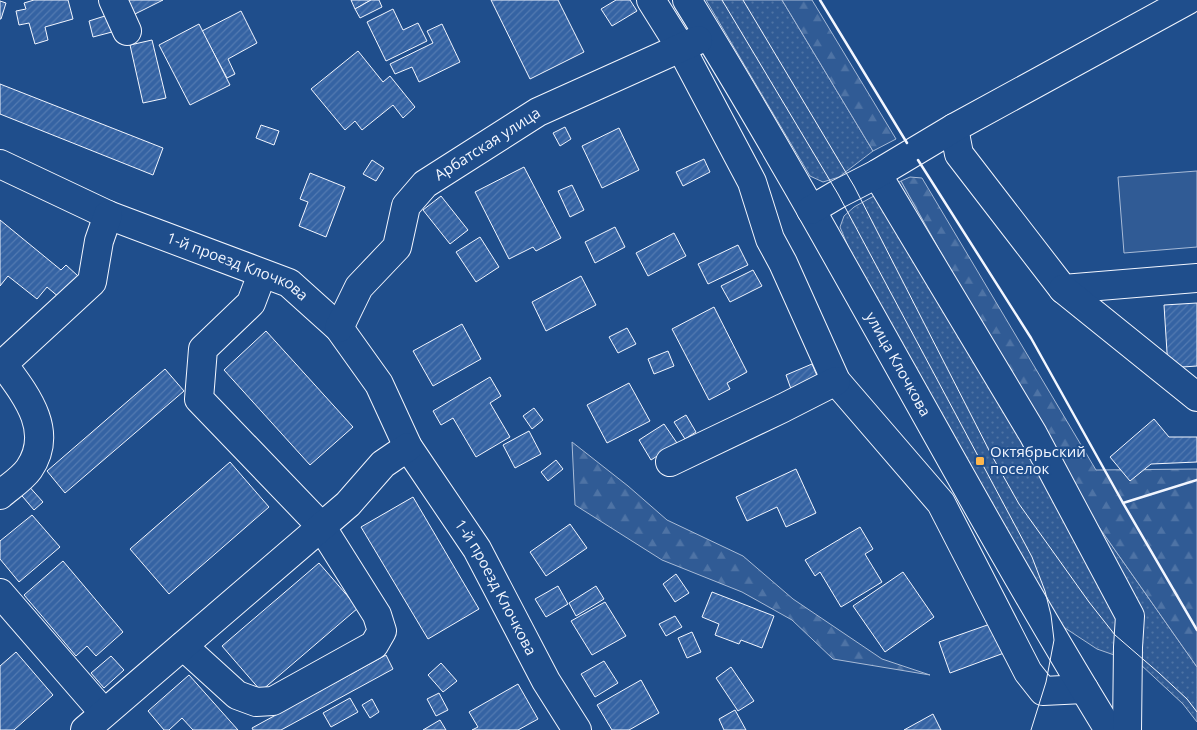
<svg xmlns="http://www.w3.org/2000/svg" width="1197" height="730" viewBox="0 0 1197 730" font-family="'Open Sans',sans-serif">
	<defs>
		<pattern id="grass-dots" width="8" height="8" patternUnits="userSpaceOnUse" patternTransform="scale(1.25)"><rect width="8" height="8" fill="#305b95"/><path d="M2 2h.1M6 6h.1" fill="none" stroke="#4e73a5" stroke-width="1.8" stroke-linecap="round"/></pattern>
		<pattern id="forest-firs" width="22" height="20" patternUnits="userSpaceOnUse" patternTransform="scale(1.25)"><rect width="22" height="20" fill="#305b95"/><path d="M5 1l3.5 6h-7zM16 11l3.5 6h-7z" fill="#4e73a5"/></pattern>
		<pattern id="building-hatch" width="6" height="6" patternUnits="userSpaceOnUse" patternTransform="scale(1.25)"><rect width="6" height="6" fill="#3563a3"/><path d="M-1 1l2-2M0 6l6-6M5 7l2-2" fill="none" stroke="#537ab1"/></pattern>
	</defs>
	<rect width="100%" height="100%" fill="#1f4e8c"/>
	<g fill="url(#grass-dots)" stroke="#a8bbd7">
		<polygon points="706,0 782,0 873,151 839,177 823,182 810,176"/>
		<polygon points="901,181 1075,493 1197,667 1197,722 1183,704 1140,664 1097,649 1065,628 1044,606 857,268 840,227 844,216 854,207"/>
	</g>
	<g fill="url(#forest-firs)" stroke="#a8bbd7">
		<polygon points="782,0 812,0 896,139 873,151"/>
		<polygon points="910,177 922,178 1096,470 1197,469 1197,667 1075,493 901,181"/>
		<polygon points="572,442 628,486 667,520 743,556 793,599 882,659 930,675 833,659 792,620 742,592 662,560 575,505"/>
	</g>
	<polygon fill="#305b95" stroke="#a8bbd7" points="1197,171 1197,247 1124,253 1118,177"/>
	<g fill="url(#building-hatch)" stroke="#f2f6ff">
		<polygon points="34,0 68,0 73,19 45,27 48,40 35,44 29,23 19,25 16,11 26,9 24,3"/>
		<polygon points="128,0 163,0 135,14"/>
		<polygon points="351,0 371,0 355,9"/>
		<polygon points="371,0 379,0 382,7 360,18 355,9"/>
		<polygon points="491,0 558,0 584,52 530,79"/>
		<polygon points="616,0 630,0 637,11 612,26 601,9"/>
		<polygon points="0,1 6,3 1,19 0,19"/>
		<polygon points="393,9 403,30 418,23 427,41 386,61 367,22"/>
		<polygon points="241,11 257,43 228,59 235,74 227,78 202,31"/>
		<polygon points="108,15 112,32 93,37 89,21"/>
		<polygon points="199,24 230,85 190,105 159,45"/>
		<polygon points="442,24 460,62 419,82 412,67 395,74 390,64 433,43 427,31"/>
		<polygon points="152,40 166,98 143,103 130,45"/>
		<polygon points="358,51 383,82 390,76 415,107 403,118 393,105 362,130 355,121 345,130 311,89"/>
		<polygon points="0,84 163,148 153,175 0,114"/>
		<polygon points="261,125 279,131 274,145 256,138"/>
		<polygon points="565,127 571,139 560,146 553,133"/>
		<polygon points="619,128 639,170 602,188 582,146"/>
		<polygon points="704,159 710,172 683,186 676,172"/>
		<polygon points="372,160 384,168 376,181 363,174"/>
		<polygon points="524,167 561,238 536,251 533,247 509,259 475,192"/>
		<polygon points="310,173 345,187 326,237 299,226 308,202 300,199"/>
		<polygon points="572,185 584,210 570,217 558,191"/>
		<polygon points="441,196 468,230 450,244 423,210"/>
		<polygon points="0,220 61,270 66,265 78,276 60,298 47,287 37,299 8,276 0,286"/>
		<polygon points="615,227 625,247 595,263 585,242"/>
		<polygon points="674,233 686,256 648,276 636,253"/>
		<polygon points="480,237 499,267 476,282 456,252"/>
		<polygon points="738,245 748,265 708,284 698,264"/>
		<polygon points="753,270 762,286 730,302 721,286"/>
		<polygon points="581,276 596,305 546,331 532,302"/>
		<polygon points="1197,303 1197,366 1168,368 1164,305"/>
		<polygon points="714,307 747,372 727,383 730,389 709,400 672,329"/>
		<polygon points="462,324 481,359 433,386 413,351"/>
		<polygon points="627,328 636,344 618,353 609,337"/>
		<polygon points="266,331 353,427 310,465 224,370"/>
		<polygon points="668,351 674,366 654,374 648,359"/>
		<polygon points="812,364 818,378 791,389 786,375"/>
		<polygon points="165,369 184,391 65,493 47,471"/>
		<polygon points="490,377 501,396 490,403 510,437 476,457 453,418 441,425 433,411"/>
		<polygon points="629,383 650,421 607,443 587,405"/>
		<polygon points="534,408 543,420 532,429 523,416"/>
		<polygon points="686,415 696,432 685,439 674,422"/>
		<polygon points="1154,419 1169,437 1197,437 1197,462 1151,464 1130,481 1110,457"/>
		<polygon points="664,424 677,443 651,460 639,440"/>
		<polygon points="529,431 541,454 515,468 503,445"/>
		<polygon points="556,460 563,469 548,481 541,472"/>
		<polygon points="230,462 269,507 169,594 130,549"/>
		<polygon points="796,469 816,513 786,527 777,507 747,521 736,497"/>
		<polygon points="26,483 43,502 34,510 17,490"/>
		<polygon points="413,497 479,609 428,639 361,527"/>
		<polygon points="32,515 60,547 19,582 0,559 0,541"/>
		<polygon points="570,524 587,548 546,576 530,552"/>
		<polygon points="860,527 873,549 865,554 882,582 841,607 820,572 815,576 805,560"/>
		<polygon points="63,561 123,632 96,656 87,646 76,656 24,595"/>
		<polygon points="319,563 358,608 261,691 222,646"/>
		<polygon points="903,572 934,617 885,652 853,606"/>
		<polygon points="676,574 689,593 675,602 663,584"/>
		<polygon points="558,586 568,604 546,617 535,599"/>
		<polygon points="596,586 604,599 576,616 569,603"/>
		<polygon points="712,592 774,616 762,648 741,640 739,644 715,635 719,624 702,617"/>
		<polygon points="605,602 626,636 592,655 571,621"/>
		<polygon points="675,616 682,627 666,636 659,624"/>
		<polygon points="993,623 1004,653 950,673 939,642"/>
		<polygon points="692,632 701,652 687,658 678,638"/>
		<polygon points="16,652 53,695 14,730 0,730 0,666"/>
		<polygon points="386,655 393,669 281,730 253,730 252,728"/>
		<polygon points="111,656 124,670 104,688 91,673"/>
		<polygon points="604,661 618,683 595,697 581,674"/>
		<polygon points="441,663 457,681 443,692 428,675"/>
		<polygon points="731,667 754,701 738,711 716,678"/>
		<polygon points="189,675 238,730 193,730 182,718 169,730 164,730 148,711"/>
		<polygon points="641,680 659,713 629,730 612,730 597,705"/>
		<polygon points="518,684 538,719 518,730 472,730 478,727 469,712"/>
		<polygon points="439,693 448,710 436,716 427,699"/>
		<polygon points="350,698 358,712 331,727 323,713"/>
		<polygon points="372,699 379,712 370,718 362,705"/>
		<polygon points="735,710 746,730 724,730 719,719"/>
		<polygon points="933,714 941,730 904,730"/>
		<polygon points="440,720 446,730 423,730"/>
	</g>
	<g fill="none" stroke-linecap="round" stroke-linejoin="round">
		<g stroke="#f2f6ff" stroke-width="30">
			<g id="minor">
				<polyline points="113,0 127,31"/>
				<polyline points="651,0 681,48 752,182 770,239 783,263 836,381 941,503 1028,672 1043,691 1084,689"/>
				<path id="s1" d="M 687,0 C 835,239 962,491 1109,730"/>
				<polyline points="954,128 959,154 1063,289 1197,278"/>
				<path id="s2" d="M 0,164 L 108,215 L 289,283 L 339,328 L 379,384 L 408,447 L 477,549 L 546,681 L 577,730"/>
				<polyline points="877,174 1033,434 1130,616 1128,647 1127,730"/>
				<polyline points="811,210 838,194 877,174 954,128 1188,0"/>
				<polyline points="1063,289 1197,397"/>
				<path id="s3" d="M 339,328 L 359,287 L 397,247 L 406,206 L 425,184 L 538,112 L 698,40"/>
				<polyline points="670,462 783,408 836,381"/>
				<path d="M 0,495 C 9,487 22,479 29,469 C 55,431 26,395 3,364 L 92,282 L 99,241 L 108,215"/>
				<polyline points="0,593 104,713"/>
				<polyline points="183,646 237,695 256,702 273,701 374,645 382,631 377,615 321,526 199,399 203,349 251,303 262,274"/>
				<polyline points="85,730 348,504 383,464 408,447"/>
			</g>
		</g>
		<use href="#minor" stroke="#1f4e8c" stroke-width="28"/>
		<g stroke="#f2f6ff" stroke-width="1">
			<polyline points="722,0 838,194 1032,557 1045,591 1051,615 1054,640 1046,682 1031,730"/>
			<polyline points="743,0 854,186 992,456 1019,504 1089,602 1115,635 1159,673 1187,699 1197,712"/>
		</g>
		<g stroke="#f2f6ff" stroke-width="2.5">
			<polyline points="820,0 907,143"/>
			<polyline points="918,160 1031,338 1123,503 1197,630"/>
			<polyline points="1123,503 1197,480"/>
		</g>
	</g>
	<rect fill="#ffb74d" stroke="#1f4e8c" stroke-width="2" x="975" y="456" width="10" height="10" rx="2.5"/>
	<g text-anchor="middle" stroke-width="4" stroke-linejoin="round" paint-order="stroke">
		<g font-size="15" fill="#f2f6ff" stroke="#1f4e8c">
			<text dy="5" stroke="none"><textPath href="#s3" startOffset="246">Арбатская улица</textPath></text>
			<text dy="5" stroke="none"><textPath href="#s2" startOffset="259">1-й проезд Клочкова</textPath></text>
			<text dy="5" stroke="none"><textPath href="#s1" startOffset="421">улица Клочкова</textPath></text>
			<text dy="5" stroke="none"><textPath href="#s2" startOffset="684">1-й проезд Клочкова</textPath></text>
		</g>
		<g font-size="15" fill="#f2f6ff" stroke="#1f4e8c" text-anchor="start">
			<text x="990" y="457">Октябрьский<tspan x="990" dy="17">поселок</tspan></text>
		</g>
	</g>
</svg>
